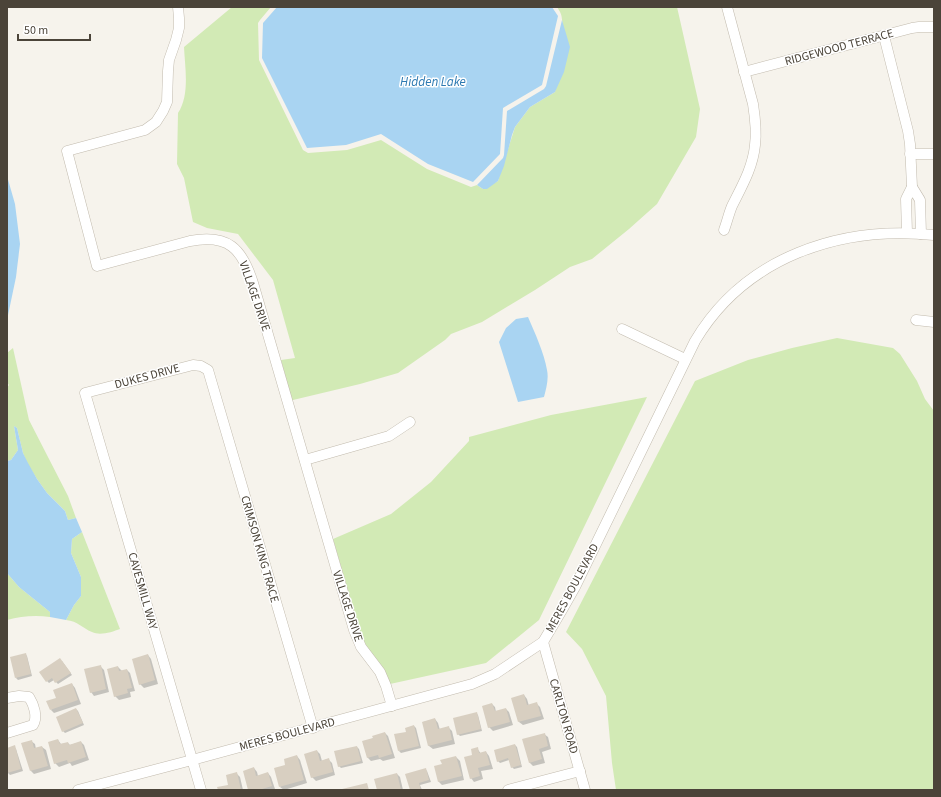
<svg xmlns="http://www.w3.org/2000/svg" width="941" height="797" viewBox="0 0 941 797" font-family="'Source Sans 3',sans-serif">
	<rect width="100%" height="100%" fill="#f6f3ec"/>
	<g fill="#d2eab5">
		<path d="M 232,7 L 271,7 L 260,20 L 258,23 L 259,60 L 303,150 L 308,153 L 347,150 L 381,140 L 427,169 L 471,187 L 477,185 L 483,189 L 498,181 L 515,127 L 530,107 L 555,92 L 563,25 C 561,16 563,16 557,7 L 677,7 L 682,29 L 700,109 L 696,137 L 657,204 L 629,229 L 592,259 L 570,267 L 535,290 L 482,322 L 451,334 L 445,340 L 398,373 L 360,384 L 293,400 L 292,400 L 281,360 L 295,358 L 273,280 L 238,234 L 207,228 L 193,222 L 184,178 L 177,164 L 178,113 C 190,95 185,68 184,47 Z"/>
		<polygon points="837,338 893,348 900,354 917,381 925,399 934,411 934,790 616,790 612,763 606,696 582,649 566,632 695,381 748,360 792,348"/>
		<polygon points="13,348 29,420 68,496 76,518 68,520 65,511 47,493 37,479 27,463 23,453 17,428 14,426 18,450 11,460 7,461 7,388 9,385 7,382 7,353"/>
		<polygon points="647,397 539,620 486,663 390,684 368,649 362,638 359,629 333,539 391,514 431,482 469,441 469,437 551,415"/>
		<path d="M 82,532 L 120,629 C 112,632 100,636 92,632 C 82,628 78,621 66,620 L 74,605 L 81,596 L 81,577 L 71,553 L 72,539 Z"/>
		<path d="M 7,573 L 19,587 L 50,612 L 50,617 C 36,615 21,616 7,620 Z"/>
	</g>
	<g fill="#a9d4f2">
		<polygon points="277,7 552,7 558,16 542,85 503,108 500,154 473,182 428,164 381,134 346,145 307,148 262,58 263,23"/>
		<polygon points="562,20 570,47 564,72 555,92 530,107 515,127 512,135 504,166 498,181 487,189 483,189 477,185 503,158 504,155 507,111 544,89 546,86"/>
		<polygon points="7,176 15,204 20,244 16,277 7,320"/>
		<path d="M 528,317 C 535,333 544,353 547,370 C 549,379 546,389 544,397 L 518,402 L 499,342 L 506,328 L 516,319 Z"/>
		<polygon points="14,426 17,428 23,453 28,463 37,479 47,493 65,511 68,520 76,518 82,532 72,539 71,553 81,577 81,596 74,605 66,620 50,617 50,612 19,587 7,573 7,461 11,460 18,450"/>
	</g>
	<g fill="#0003">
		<polygon points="25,654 27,656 32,676 18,680 16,678"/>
		<polygon points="148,655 151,659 158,684 144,688 140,684"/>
		<polygon points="62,661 72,675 58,684 54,680 49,683 47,681"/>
		<polygon points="100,666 104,670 109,692 94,696 91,692"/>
		<polygon points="118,667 122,671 127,670 130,673 135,691 130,692 131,697 119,700 115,696"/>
		<polygon points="72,684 75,688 81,704 54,713 51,710 57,698"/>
		<polygon points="524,695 527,699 529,706 537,704 540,707 544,719 523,725 519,722"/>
		<polygon points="492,704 495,707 496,712 506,709 509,712 513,725 493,731 489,727"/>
		<polygon points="76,709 78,711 84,725 65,733 63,731"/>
		<polygon points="476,713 478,715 482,731 460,736 458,734"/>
		<polygon points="435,719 438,723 440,730 448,727 452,731 455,744 433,749 429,746 423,722"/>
		<polygon points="414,726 416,728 421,748 401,753 399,751"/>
		<polygon points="385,733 388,736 395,758 383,761 380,759 371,761 368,758 363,742 374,738"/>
		<polygon points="544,734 548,737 551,749 542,752 545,763 533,766 529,762"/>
		<polygon points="58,740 61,744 68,743 70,745 81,742 84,745 89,760 72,766 70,763 59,767 55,763"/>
		<polygon points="31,741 35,744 36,749 42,747 46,750 51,769 34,774 31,771"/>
		<polygon points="515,745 517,747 522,767 514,769 512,767 509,760 500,763 498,761"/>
		<polygon points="14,747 16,749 23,771 10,775 8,773 7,769 7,749"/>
		<polygon points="357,747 359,749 363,763 341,768 339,766"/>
		<polygon points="477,748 481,754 486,752 489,756 493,769 481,771 483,779 474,782 471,778 473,756"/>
		<polygon points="317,751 320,754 322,761 328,759 332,763 335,775 316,781 312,777"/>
		<polygon points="297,756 300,760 307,783 284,790 280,787"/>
		<polygon points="456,757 460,761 464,780 442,785 439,782 435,767 443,765"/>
		<polygon points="254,768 257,772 258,776 268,773 271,777 275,789 249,790"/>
		<polygon points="425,769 427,771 431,782 420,785 422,790 411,790"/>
		<polygon points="236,773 240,777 243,790 219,790 229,785"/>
		<polygon points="397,774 400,777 403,790 378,790"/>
	</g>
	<g fill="#d8cfc1">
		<polygon points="26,653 31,674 15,678 10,657"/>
		<polygon points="148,654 155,680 139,685 132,659"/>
		<polygon points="60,658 71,673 55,683 52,678 46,682 39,672"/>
		<polygon points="101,665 106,689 90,693 84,669"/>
		<polygon points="118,666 119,671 127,669 132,688 127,689 128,693 114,697 107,669"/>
		<polygon points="72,683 78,700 50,710 46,701 56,698 53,690"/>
		<polygon points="524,694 527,705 537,702 541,716 518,722 511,698"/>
		<polygon points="492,703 495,711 506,708 510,722 488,728 482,706"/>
		<polygon points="76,708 83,723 62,732 56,717"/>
		<polygon points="477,712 481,729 457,735 453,718"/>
		<polygon points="435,718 438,729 449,726 452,740 428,746 422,722"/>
		<polygon points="414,725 419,746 398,751 394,734 406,732 405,728"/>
		<polygon points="385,732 392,754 379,758 378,755 367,758 362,741 373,738 372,736"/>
		<polygon points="545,733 548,746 539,749 542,759 529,763 522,739"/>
		<polygon points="58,739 60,744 68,742 69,745 81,741 86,757 68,763 67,760 54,764 48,742"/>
		<polygon points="32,740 34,748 42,746 48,766 30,771 21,743"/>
		<polygon points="515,744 521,765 511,768 508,758 497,762 494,750"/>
		<polygon points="15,745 21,769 7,773 7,748"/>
		<polygon points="357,746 361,761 338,767 334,751"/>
		<polygon points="478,747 479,753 486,751 490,765 478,768 480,776 470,779 464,757 472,755 471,749"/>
		<polygon points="317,750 320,761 329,758 333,772 311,778 304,754"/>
		<polygon points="297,755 304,780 279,787 274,768 285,765 284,759"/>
		<polygon points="456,756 462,776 438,782 434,766 442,764 440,760"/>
		<polygon points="254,767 256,776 268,772 272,786 259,790 248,790 243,771"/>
		<polygon points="426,768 429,780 419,783 421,790 410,790 405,774"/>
		<polygon points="237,772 241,790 218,790 217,787 228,785 226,775"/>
		<polygon points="397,773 401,790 377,790 374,779"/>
		<polygon points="367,783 369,790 342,790 342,789"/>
	</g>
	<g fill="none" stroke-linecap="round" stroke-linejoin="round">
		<g stroke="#c2bbae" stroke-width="11">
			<g id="minor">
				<path d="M 178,7 L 179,18 L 179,28 L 176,40 L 169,60 L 168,71 L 167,102 L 163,111 L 156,122 L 145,130 L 67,151 L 97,266 L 190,241 C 228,234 242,248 253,283 L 354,630 L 361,647 L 380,672 L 386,686 L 392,706"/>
				<polyline points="884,36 908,131 910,144 912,187"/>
				<polyline points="744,72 912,28 919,27 934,27"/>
				<polyline points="910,154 934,154"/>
				<path d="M 724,230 C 727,222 729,213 732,206 C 742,186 753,167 755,145 C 757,131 755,117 753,104 L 727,7"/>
				<polyline points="907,233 906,199 912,187 920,200 921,234"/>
				<polyline points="916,320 934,322"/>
				<polyline points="622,329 685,359"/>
				<polyline points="305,460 389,436 410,422"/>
				<polyline points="543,642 585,790"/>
				<path d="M 7,698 L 19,696 L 29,697 C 34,705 38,717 33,725 L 7,733"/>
				<path d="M 78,790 L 192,760 L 472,684 L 495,674 L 543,642 L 562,610 L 575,587 L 695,341 C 745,257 840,225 934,235"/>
				<polyline points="201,790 85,393 193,365 201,366 208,370 313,728"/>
				<polyline points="508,790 580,771"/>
			</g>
		</g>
		<use href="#minor" stroke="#fff" stroke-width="10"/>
	</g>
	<g text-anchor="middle" stroke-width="3" stroke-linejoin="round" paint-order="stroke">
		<g font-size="12" fill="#4b4439" stroke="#fff">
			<text transform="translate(839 47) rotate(-15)" y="4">RIDGEWOOD TERRACE</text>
			<text transform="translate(255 296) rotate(71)" y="4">VILLAGE DRIVE</text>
			<text transform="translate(147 376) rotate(-15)" y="4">DUKES DRIVE</text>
			<text transform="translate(260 549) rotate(74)" y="4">CRIMSON KING TRACE</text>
			<text transform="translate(572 588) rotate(-62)" y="4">MERES BOULEVARD</text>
			<text transform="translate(143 591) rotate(74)" y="4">CAVESMILL WAY</text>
			<text transform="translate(348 606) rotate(72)" y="4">VILLAGE DRIVE</text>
			<text transform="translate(564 716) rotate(74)" y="4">CARLTON ROAD</text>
			<text transform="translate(287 734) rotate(-15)" y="4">MERES BOULEVARD</text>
		</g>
		<g font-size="13" font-style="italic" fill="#2e7ab2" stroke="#fff">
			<text x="433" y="86">Hidden Lake</text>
		</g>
	</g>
	<rect width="941" height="797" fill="none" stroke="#4b4439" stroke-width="16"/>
	<path d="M18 34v6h72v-6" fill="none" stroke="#4b4439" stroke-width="2"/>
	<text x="24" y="34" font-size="12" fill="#4b4439" stroke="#ffffff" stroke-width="3" paint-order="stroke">50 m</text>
</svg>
